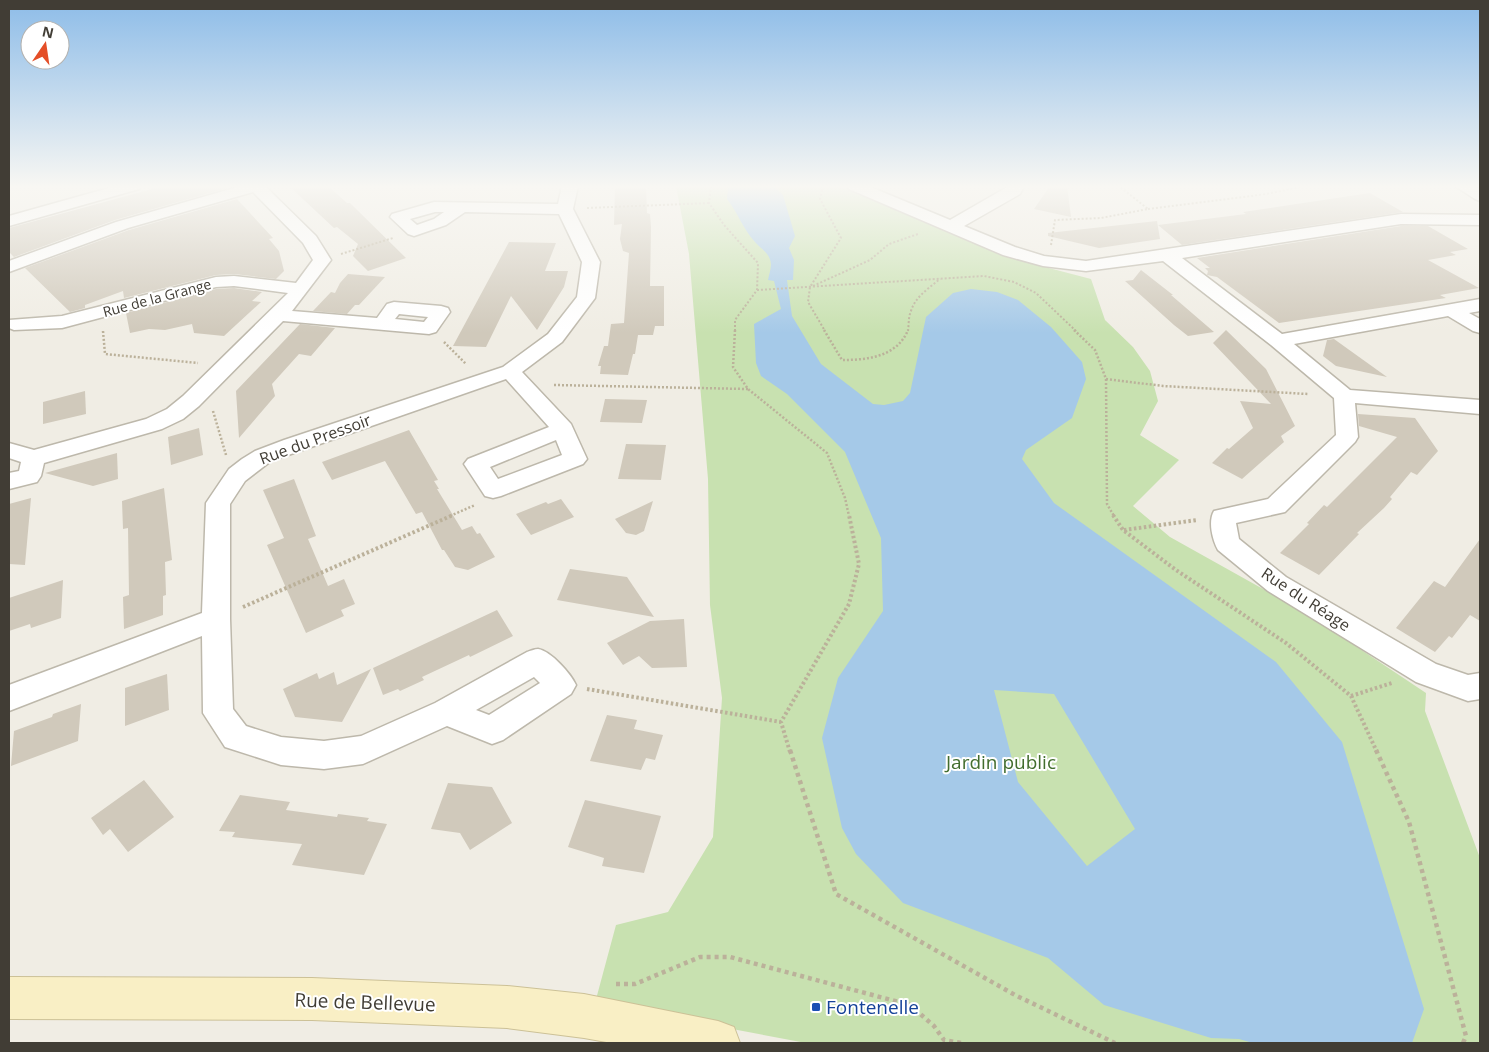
<svg xmlns="http://www.w3.org/2000/svg" width="1489" height="1052" viewBox="0 0 1489 1052" font-family="'Open Sans',sans-serif">
	<rect width="100%" height="100%" fill="#f0ede4"/>
	<polygon fill="#c8e1b0" points="676,186 838,186 1022,261 1091,279 1105,320 1133,347 1150,371 1158,401 1140,435 1179,460 1133,506 1170,537 1306,613 1426,693 1425,711 1480,858 1480,1043 806,1043 595,1003 616,925 668,912 713,837 722,698 710,605 708,479 689,254"/>
	<path fill="#a5c9e8" fill-rule="evenodd" d="M 728,186 L 774,186 L 783,195 L 795,236 L 789,248 L 794,260 L 793,280 L 787,280 L 792,316 L 821,364 L 873,404 L 884,405 L 903,401 L 910,393 L 926,317 L 953,293 L 971,289 L 997,292 L 1018,300 L 1051,327 L 1082,362 L 1086,379 L 1072,418 L 1026,450 L 1022,459 L 1054,503 L 1276,662 L 1342,742 L 1424,1009 L 1412,1043 L 1253,1043 L 1239,1039 L 1211,1038 L 1104,1005 L 1048,958 L 903,903 L 856,854 L 842,828 L 822,738 L 838,678 L 883,611 L 881,538 L 845,452 L 787,394 L 761,376 L 756,363 L 754,324 L 781,309 L 774,281 L 768,280 C 769,275 771,269 771,264 C 770,253 761,249 755,242 C 743,229 738,213 727,199 ZM 994,690 L 1054,694 L 1135,829 L 1087,866 L 1018,782 Z"/>
	<g fill="#d0c9bb">
		<polygon points="163,186 225,186 227,188 115,220 14,257 9,252 9,228"/>
		<polygon points="289,186 328,186 347,203 350,203 406,258 368,271 353,256 358,244 337,227 334,228"/>
		<polygon points="615,186 639,186 639,189 646,188 647,213 650,214 651,227 650,286 664,286 664,326 655,326 653,335 638,335 635,354 633,354 628,375 600,374 601,366 598,366 604,346 608,346 611,324 624,323 629,253 623,251 620,239 622,224 614,225"/>
		<polygon points="1050,186 1067,186 1071,217 1034,209"/>
		<polygon points="1370,193 1403,212 1182,245 1158,225 1246,214 1243,212"/>
		<polygon points="237,199 273,238 269,239 279,251 284,271 276,279 234,274 216,275 124,298 123,291 85,305 85,308 70,312 25,268 129,230"/>
		<polygon points="1157,221 1160,239 1099,248 1048,236 1048,233"/>
		<polygon points="1401,226 1428,226 1468,249 1450,252 1456,255 1428,260 1479,288 1440,295 1446,298 1279,323 1217,277 1207,275 1208,271 1205,268 1210,268 1197,258"/>
		<polygon points="509,242 556,243 545,271 568,271 564,287 537,330 511,296 486,347 453,346"/>
		<polygon points="1141,270 1173,295 1171,295 1214,332 1188,336 1174,325 1125,281 1133,280"/>
		<polygon points="348,274 385,277 359,305 355,305 347,314 313,311 331,292 335,293 340,283"/>
		<polygon points="234,288 262,292 252,301 261,302 224,336 194,333 192,324 165,330 149,329 130,333 126,313 216,289"/>
		<polygon points="300,324 335,328 311,356 299,354 272,384 275,396 239,438 236,391"/>
		<polygon points="1226,330 1266,369 1295,426 1281,436 1284,442 1242,479 1212,463 1227,448 1229,449 1253,428 1240,401 1271,404 1213,343"/>
		<polygon points="1334,339 1387,377 1336,366 1323,356 1327,340"/>
		<polygon points="85,391 86,414 43,424 43,402"/>
		<polygon points="605,399 647,400 642,423 600,422"/>
		<polygon points="1358,414 1415,418 1438,451 1417,475 1411,472 1390,497 1392,499 1384,508 1357,533 1359,534 1319,575 1280,553 1309,524 1307,523 1324,505 1327,507 1397,437 1359,426"/>
		<polygon points="199,428 203,455 171,465 168,437"/>
		<polygon points="409,430 438,480 434,481 439,489 437,489 462,530 472,526 477,534 480,533 495,557 468,570 455,567 444,550 442,550 422,512 416,514 385,461 332,480 322,462"/>
		<polygon points="626,444 666,445 661,480 618,479"/>
		<polygon points="117,453 118,479 93,486 45,473"/>
		<polygon points="294,479 316,536 308,539 328,586 344,579 355,604 341,610 344,616 306,633 267,545 284,538 263,490"/>
		<polygon points="164,488 172,560 165,562 166,595 163,596 163,615 124,629 123,597 129,595 128,528 123,529 122,501"/>
		<polygon points="31,498 25,565 9,564 9,504"/>
		<polygon points="561,499 574,517 531,535 516,514 546,502 548,504"/>
		<polygon points="653,501 644,531 636,535 626,533 615,519"/>
		<polygon points="1480,539 1480,621 1470,615 1452,638 1449,636 1435,652 1396,628 1434,581 1445,587"/>
		<polygon points="570,569 627,577 654,617 557,600"/>
		<polygon points="63,580 61,618 31,628 30,624 9,631 9,598"/>
		<polygon points="497,610 513,636 470,657 469,655 422,677 424,680 400,691 398,689 383,695 373,668"/>
		<polygon points="684,619 687,667 652,668 639,656 623,665 607,643 650,621"/>
		<polygon points="371,669 342,722 295,717 283,689 317,673 319,679 334,672 337,685"/>
		<polygon points="167,674 169,710 125,726 125,688"/>
		<polygon points="81,704 78,741 11,766 14,731 52,717 53,714"/>
		<polygon points="607,715 637,720 634,729 663,735 655,760 646,758 641,770 590,761"/>
		<polygon points="144,780 174,817 128,852 110,829 103,835 91,818"/>
		<polygon points="448,783 492,787 512,823 470,850 460,833 431,829"/>
		<polygon points="240,795 290,802 286,810 337,817 338,814 369,818 367,821 387,824 364,875 292,865 302,844 232,837 235,832 219,831"/>
		<polygon points="585,800 661,816 644,873 602,866 604,858 568,847"/>
	</g>
	<g fill="none" stroke-linecap="round" stroke-linejoin="round">
		<g stroke="#bdb8ab" stroke-width="3">
			<g id="street">
				<polygon points="116,186 141,186 139,189 9,226 9,216"/>
				<path d="M 241,186 L 265,186 L 316,236 L 331,260 L 292,311 L 377,318 L 387,304 L 394,302 L 441,306 L 448,308 L 450,312 L 436,332 L 429,334 L 283,321 L 199,406 L 183,419 L 162,429 L 44,463 L 41,476 L 37,482 L 9,489 L 9,473 L 19,471 L 21,462 L 9,458 L 9,443 L 34,450 L 146,419 L 167,409 L 183,396 L 288,293 L 234,286 L 216,287 L 62,328 L 14,330 L 9,328 L 9,320 L 62,316 L 216,277 L 234,276 L 296,283 L 313,260 L 303,243 L 253,192 L 128,228 L 9,272 L 9,261 L 116,222 ZM 399,314 L 428,317 L 424,322 L 395,319 Z"/>
				<path d="M 562,186 L 578,186 L 573,209 L 600,262 L 595,298 L 562,342 L 522,372 L 571,424 L 587,459 L 583,464 L 501,496 L 493,498 L 485,496 L 464,464 L 468,459 L 549,427 L 506,379 L 271,461 L 245,481 L 230,504 L 230,619 L 233,709 L 246,726 L 281,737 L 324,741 L 361,736 L 435,703 L 527,652 C 530,651 535,649 538,649 C 551,651 571,674 576,685 L 571,694 L 503,740 L 492,744 L 447,726 L 363,764 L 324,769 L 281,765 L 225,747 L 203,713 L 202,636 L 9,711 L 9,685 L 202,613 L 206,503 L 229,469 L 242,459 L 255,451 L 284,440 L 503,367 L 548,334 L 577,297 L 582,262 L 559,214 L 465,212 L 446,225 L 414,236 L 408,234 L 390,217 L 392,214 L 434,202 L 558,204 ZM 435,212 L 444,212 L 434,219 L 417,225 L 410,219 ZM 556,440 L 562,455 L 498,479 L 490,467 ZM 534,677 L 540,683 L 489,715 L 476,710 Z"/>
				<path d="M 847,186 L 868,186 L 950,220 L 1009,186 L 1024,186 L 1020,194 L 964,226 L 1015,247 L 1044,256 L 1086,261 L 1401,214 L 1480,215 L 1480,225 L 1401,224 L 1182,258 L 1282,334 L 1480,299 L 1480,311 L 1469,313 L 1480,319 L 1480,333 L 1473,331 L 1448,316 L 1294,344 L 1350,390 L 1480,400 L 1480,414 L 1355,403 L 1358,437 L 1355,442 L 1285,512 L 1236,523 L 1239,539 L 1286,577 L 1436,664 L 1468,675 L 1480,673 L 1480,699 L 1468,701 L 1416,682 L 1268,591 L 1218,550 C 1212,539 1208,521 1214,511 L 1268,499 L 1336,435 L 1334,398 L 1271,345 L 1163,261 L 1086,271 L 1043,266 L 1003,255 L 849,189 Z"/>
				<polygon points="1455,186 1474,186 1480,190 1480,201 1475,199"/>
			</g>
		</g>
		<g stroke="#ccc197" stroke-width="2">
			<polygon id="secondary" points="9,977 312,978 507,986 584,994 718,1021 734,1027 740,1043 612,1043 584,1038 507,1028 312,1020 9,1019"/>
		</g>
		<g stroke="#bbb19a" stroke-width="2" stroke-dasharray="2 2" stroke-linecap="butt">
			<polyline points="711,186 709,203 724,225 758,263 757,290 735,320 735,331"/>
			<polyline points="823,186 820,199 841,238 810,287 808,302 825,331"/>
			<polyline points="587,208 709,203"/>
			<polyline points="1148,209 1266,194 1305,186"/>
			<polyline points="1051,245 1055,220 1101,218 1148,209 1119,186"/>
			<polyline points="341,254 393,238"/>
			<polyline points="813,286 870,260 889,244 918,234"/>
			<polyline points="757,290 984,276 1014,282 1036,293 1076,331"/>
			<path d="M 908,331 C 909,325 908,318 911,311 C 915,297 929,288 940,279"/>
		</g>
		<g stroke="#bbb19a" stroke-width="2.5" stroke-dasharray="2 2" stroke-linecap="butt">
			<polyline points="735,330 733,367 748,389 827,453 845,498 849,516"/>
			<path d="M 824,330 L 842,360 C 867,360 897,357 908,330"/>
			<polyline points="1074,330 1095,350 1106,379 1107,504 1114,516"/>
			<polyline points="103,331 105,354 198,363"/>
			<polyline points="444,342 466,364"/>
			<polyline points="1106,379 1163,386 1308,394"/>
			<polyline points="554,385 748,389"/>
			<polyline points="213,411 226,455"/>
			<polyline points="450,516 475,505"/>
		</g>
		<g stroke="#bbb19a" stroke-width="4" stroke-dasharray="2.5 2.5" stroke-linecap="butt">
			<polyline points="1113,515 1123,530 1176,570 1286,643 1351,696 1377,752"/>
			<polyline points="1124,530 1197,520"/>
			<polyline points="243,607 453,515"/>
			<polyline points="587,689 781,722"/>
			<polyline points="1351,696 1392,683"/>
			<polyline points="790,752 781,722 849,604 859,564 849,515"/>
		</g>
		<g stroke="#bbb19a" stroke-width="4.5" stroke-dasharray="4 4" stroke-linecap="butt">
			<polyline points="790,750 836,894 1015,995 1115,1043"/>
			<polyline points="1376,750 1409,822 1466,1036 1463,1043"/>
			<polyline points="616,984 635,984 700,957 730,957 910,1005 934,1026 944,1040 961,1043"/>
		</g>
		<use href="#street" fill="#fff" fill-rule="evenodd"/>
		<use href="#secondary" fill="#f9efc5" fill-rule="evenodd"/>
	</g>
	<linearGradient id="sky" x2="0" y2="1"><stop stop-color="#8dbce8"/><stop offset="0.56" stop-color="#f8f7f3"/><stop offset="1" stop-color="#f8f7f3" stop-opacity="0"/></linearGradient>
	<rect width="1489" height="333" fill="url(#sky)"/>
	<rect fill="#1a4fb4" stroke="#fff" stroke-width="2" x="811" y="1002" width="10" height="10" rx="2.5"/>
	<g text-anchor="middle" stroke-width="4" stroke-linejoin="round" paint-order="stroke">
		<g font-size="14" fill="#413d35" stroke="#fff">
			<text transform="translate(157 298) rotate(-15)" y="5">Rue de la Grange</text>
		</g>
		<g font-size="16" fill="#413d35" stroke="#fff">
			<text transform="translate(315 439) rotate(-20)" y="6">Rue du Pressoir</text>
			<text transform="translate(1306 599) rotate(33)" y="6">Rue du Réage</text>
		</g>
		<g font-size="19" fill="#426d2e" stroke="#fff">
			<text x="1001" y="769">Jardin public</text>
		</g>
		<g font-size="19" fill="#413d35" stroke="#fff">
			<text transform="translate(365 1002) rotate(2)" y="7">Rue de Bellevue</text>
		</g>
		<g font-size="19" fill="#164399" stroke="#fff" text-anchor="start">
			<text x="826" y="1014">Fontenelle</text>
		</g>
	</g>
	<rect width="1489" height="1052" fill="none" stroke="#413d35" stroke-width="20"/>
	<g transform="translate(45 45) rotate(13)"><circle r="24" fill="#ffffff" stroke="#b3b1ae"/>
	<path d="M0-4L9 19L0 12L-9 19Z" fill="#e44e27"/>
	<text y="-8" font-size="14" font-weight="bold" text-anchor="middle" fill="#413d35">N</text>
	</g>
</svg>
